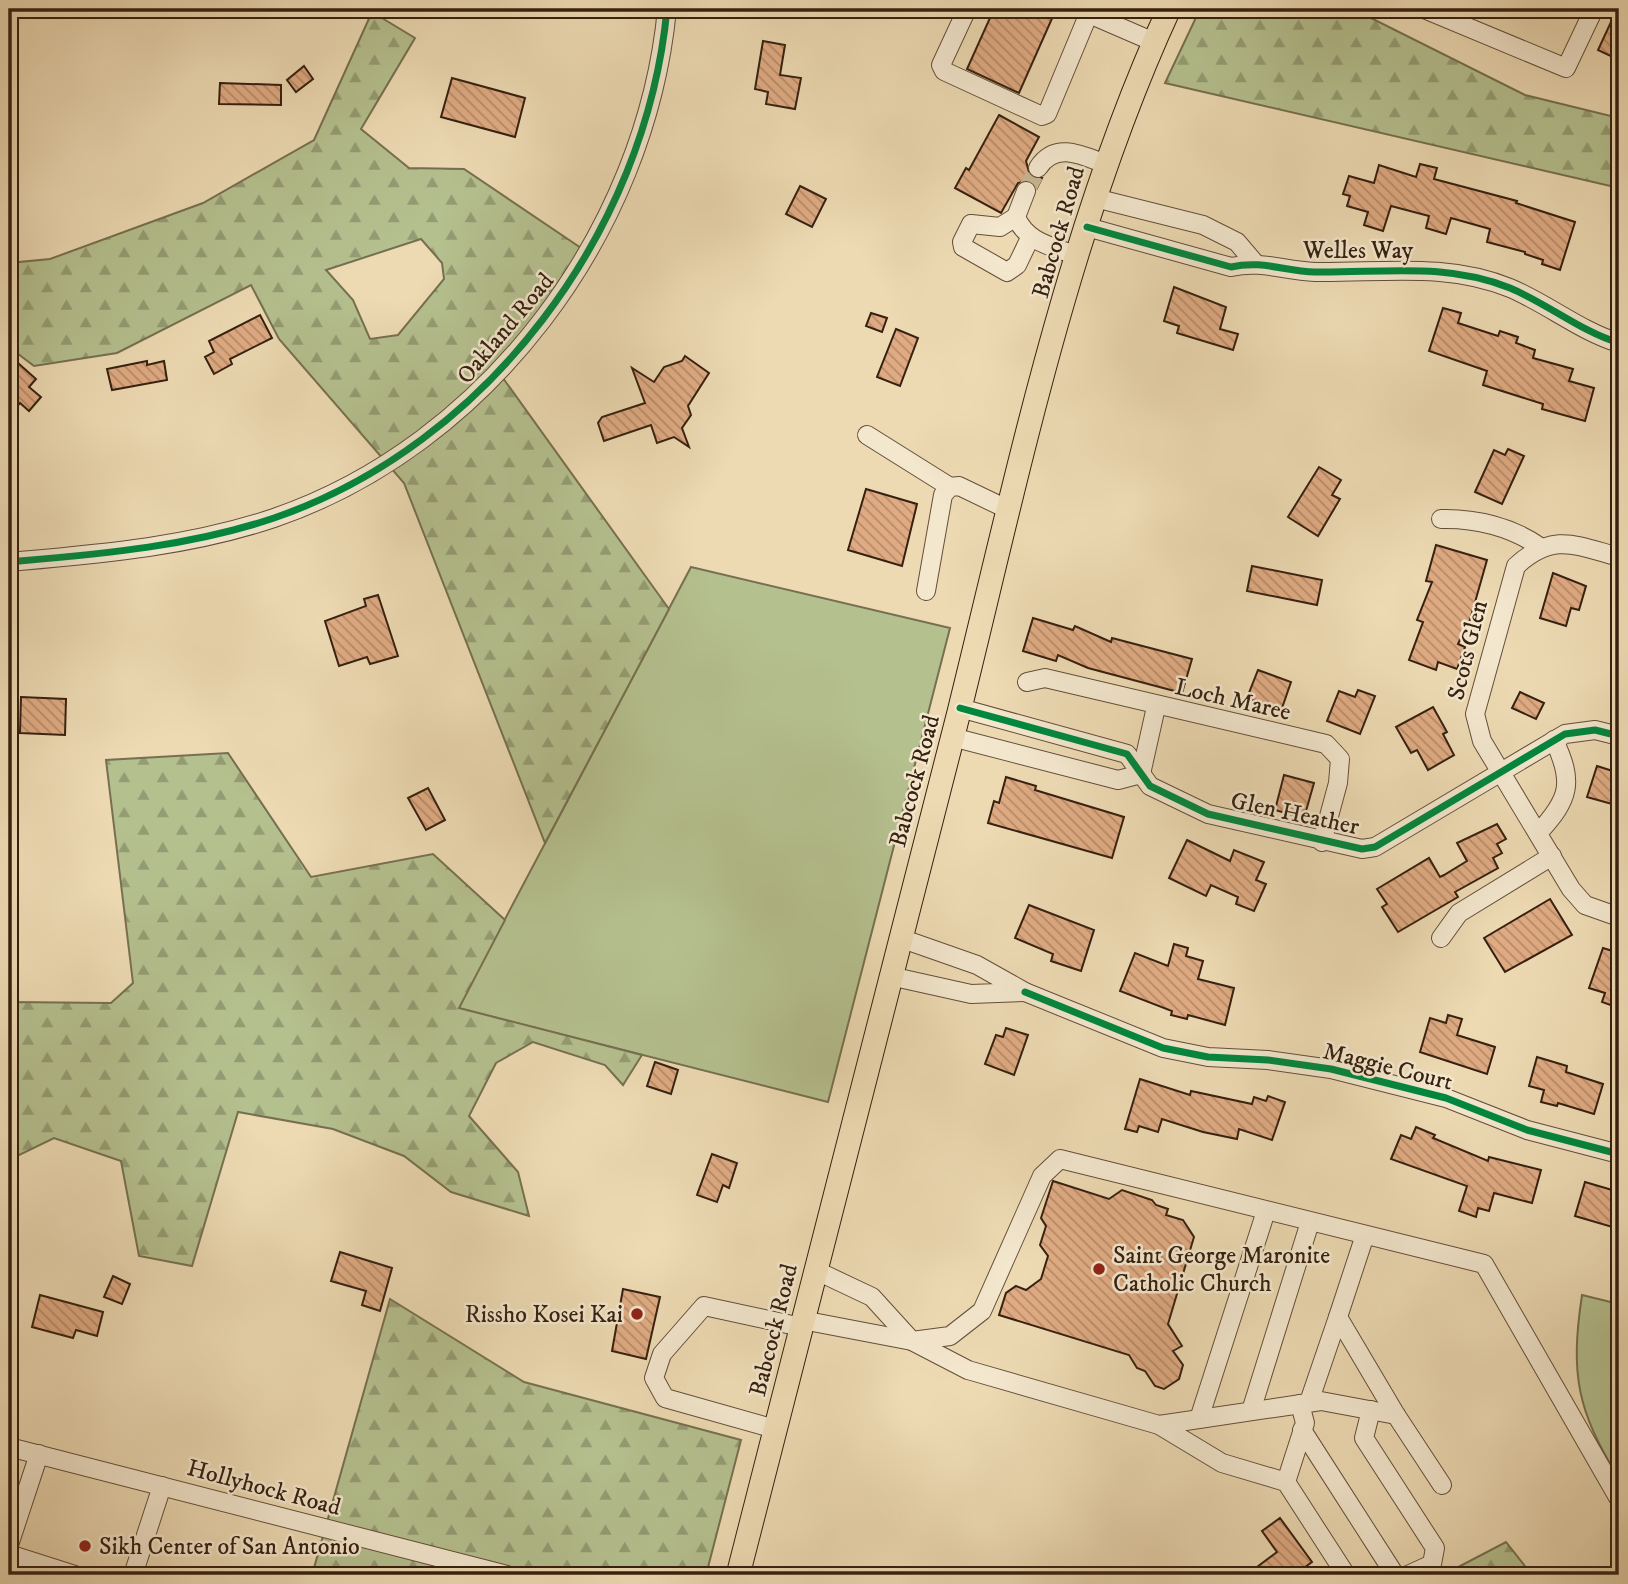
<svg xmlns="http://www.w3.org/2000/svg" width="1628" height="1584" viewBox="0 0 1628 1584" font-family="'IM FELL DW Pica',serif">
	<defs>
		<pattern id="forest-firs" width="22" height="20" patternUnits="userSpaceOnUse" patternTransform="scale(1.75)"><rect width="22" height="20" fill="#b5c08f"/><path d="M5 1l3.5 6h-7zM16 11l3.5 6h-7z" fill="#949c73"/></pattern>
		<pattern id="building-back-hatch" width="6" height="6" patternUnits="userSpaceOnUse" patternTransform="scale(1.75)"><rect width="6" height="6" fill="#e0ab83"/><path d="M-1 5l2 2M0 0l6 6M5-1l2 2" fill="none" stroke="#b68b6a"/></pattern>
	</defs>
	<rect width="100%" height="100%" fill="#eddab3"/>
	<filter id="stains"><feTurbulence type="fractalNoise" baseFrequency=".00286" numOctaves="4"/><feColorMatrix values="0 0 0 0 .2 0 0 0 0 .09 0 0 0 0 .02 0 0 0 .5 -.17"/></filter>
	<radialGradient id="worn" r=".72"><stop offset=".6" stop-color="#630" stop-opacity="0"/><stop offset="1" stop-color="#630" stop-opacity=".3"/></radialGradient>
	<g fill="#b5c08f" stroke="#767050" stroke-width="2">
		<polygon points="691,567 950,628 828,1102 458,1008"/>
		<path d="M 1582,1295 L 1619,1304 L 1619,1479 C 1577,1410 1570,1375 1582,1295 Z"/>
	</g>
	<g fill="url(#forest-firs)" stroke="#767050" stroke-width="2" fill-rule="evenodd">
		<polygon points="1200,9 1353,9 1525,95 1619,118 1619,188 1165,83"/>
		<path d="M 372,12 L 415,38 L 361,129 L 409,168 L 464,169 L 584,250 L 529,326 L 495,367 L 669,609 L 545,843 L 404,483 L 279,339 L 251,285 L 117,353 L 34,366 L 9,347 L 9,263 L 50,259 L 203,203 L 314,140 ZM 421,239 L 442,263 L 444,279 L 398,335 L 370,339 L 353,300 L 326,270 Z"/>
		<polygon points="228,753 311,877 433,854 505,920 459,1008 642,1055 623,1085 605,1065 533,1042 496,1063 469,1116 518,1172 529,1216 451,1192 404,1156 333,1129 238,1112 192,1266 139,1256 121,1161 54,1138 9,1160 9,1002 111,1003 133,983 106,760"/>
		<polygon points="390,1299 524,1382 741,1440 706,1575 312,1575"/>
		<polygon points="1506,1542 1532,1575 1443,1575"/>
	</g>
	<g fill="url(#building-back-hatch)" stroke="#362010" stroke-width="2">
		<polygon points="994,9 1043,9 1054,14 1019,93 967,69"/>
		<polygon points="1617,9 1619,9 1619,60 1598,50"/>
		<polygon points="763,41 785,45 780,75 801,78 795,109 766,104 768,92 755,89"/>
		<polygon points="304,66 313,79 296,92 287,80"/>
		<polygon points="452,78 525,98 515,137 441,117"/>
		<polygon points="220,83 281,85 281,105 219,104"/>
		<polygon points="999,115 1039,137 1026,161 1030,176 1042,178 1037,188 1029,180 1018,183 1001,213 955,188 966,168 969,170"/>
		<polygon points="1420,164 1437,168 1434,179 1517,201 1516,203 1575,222 1560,270 1542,264 1543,260 1525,254 1525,252 1487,242 1490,229 1451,218 1446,234 1426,228 1429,216 1391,206 1383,231 1364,225 1368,212 1347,206 1350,196 1343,194 1349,176 1374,183 1379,165 1416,177"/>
		<polygon points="800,186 826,199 812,227 786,214"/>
		<polygon points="1174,287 1226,307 1220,329 1238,334 1233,350 1177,333 1179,326 1164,321"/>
		<polygon points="1443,308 1461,313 1458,323 1498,336 1500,331 1518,337 1516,343 1535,350 1533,358 1573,369 1569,381 1594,388 1585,421 1542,409 1543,404 1483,385 1487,371 1429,351"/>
		<polygon points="871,313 887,318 882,332 866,326"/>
		<polygon points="260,315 272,338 230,359 232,364 214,374 205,357 214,352 209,341"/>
		<polygon points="896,329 918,338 900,386 877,377"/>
		<polygon points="9,355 36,379 29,387 41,397 29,411 20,403 9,416"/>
		<polygon points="685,356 709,373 688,406 691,415 682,428 689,447 674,437 657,443 651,425 604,441 598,423 602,417 645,403 632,368 654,382 664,367 682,361"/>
		<polygon points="147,361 147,365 164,361 167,380 112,390 107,369"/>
		<polygon points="1508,449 1524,456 1502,504 1475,492 1494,450 1505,455"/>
		<polygon points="1319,467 1341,480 1332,495 1340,499 1318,536 1288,517"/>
		<polygon points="866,489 917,504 902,566 848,550"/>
		<polygon points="1436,545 1487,560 1470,620 1458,644 1465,647 1457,669 1438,662 1436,670 1409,660 1423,622 1417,620 1432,582 1426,581"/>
		<polygon points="1252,566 1322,580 1317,605 1247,591"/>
		<polygon points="1553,573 1586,586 1579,610 1571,608 1566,626 1540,618"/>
		<polygon points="378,595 398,656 370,664 367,657 339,666 325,621 366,606 364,599"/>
		<polygon points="1033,618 1073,630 1075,626 1111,642 1112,638 1192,659 1182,693 1088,668 1058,655 1056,661 1023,651"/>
		<polygon points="1258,670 1291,682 1281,711 1247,698"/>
		<polygon points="1358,690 1375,696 1360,734 1327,721 1339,691 1355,697"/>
		<polygon points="1520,692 1544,703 1536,719 1512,708"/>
		<polygon points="21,697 66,699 65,735 20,733"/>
		<polygon points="1433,707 1447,732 1443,734 1454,755 1428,770 1417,750 1411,753 1396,727"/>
		<polygon points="1597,766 1619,773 1619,806 1587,797"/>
		<polygon points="1284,775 1314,783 1304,818 1275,810"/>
		<polygon points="1006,777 1036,786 1035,790 1124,817 1112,858 988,823 994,801 999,803"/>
		<polygon points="428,788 445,820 426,830 408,798"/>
		<polygon points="1497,824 1506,839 1497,844 1502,853 1493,858 1498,868 1455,892 1458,897 1398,932 1382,907 1387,904 1377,889 1429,858 1440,877 1444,875 1467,861 1457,843"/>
		<polygon points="1187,840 1230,861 1234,850 1264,862 1256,880 1266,884 1254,911 1236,904 1238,897 1211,885 1206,896 1169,878"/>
		<polygon points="1550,899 1572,935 1505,972 1484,938"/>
		<polygon points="1029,905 1094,930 1081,971 1051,961 1053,954 1015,938"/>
		<polygon points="1174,944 1188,948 1186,956 1203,961 1198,979 1234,988 1225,1025 1188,1015 1187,1019 1171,1015 1172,1011 1120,991 1135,953 1168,966"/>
		<polygon points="1603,948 1619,953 1619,1008 1602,1002 1605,993 1589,988"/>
		<polygon points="1448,1015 1462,1019 1457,1035 1495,1047 1487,1074 1420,1052 1430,1018 1446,1023"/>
		<polygon points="1006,1028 1028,1035 1014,1075 985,1064 996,1035 1003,1037"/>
		<polygon points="1537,1057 1567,1066 1566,1072 1603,1084 1594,1114 1558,1103 1557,1106 1541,1102 1544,1090 1529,1086"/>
		<polygon points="655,1062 678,1070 671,1094 647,1086"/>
		<polygon points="1140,1079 1190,1095 1191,1091 1252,1104 1254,1097 1266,1101 1268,1096 1285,1102 1272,1140 1239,1129 1237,1139 1203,1132 1162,1119 1158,1132 1139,1126 1137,1132 1125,1129"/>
		<polygon points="1416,1127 1435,1135 1433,1138 1488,1161 1489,1157 1541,1170 1532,1203 1494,1193 1489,1211 1478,1208 1476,1217 1459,1211 1467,1186 1391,1159 1401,1135 1411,1139"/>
		<polygon points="712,1154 737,1163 729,1188 723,1185 717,1202 697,1195"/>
		<polygon points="1053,1181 1109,1199 1122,1190 1152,1200 1156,1205 1168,1209 1166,1215 1183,1220 1194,1237 1168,1324 1182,1346 1173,1351 1183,1365 1179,1379 1164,1389 1155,1386 1145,1371 1137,1368 1129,1355 999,1315 1006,1293 1016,1286 1026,1290 1041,1279 1048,1256 1040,1245 1046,1226 1041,1218"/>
		<polygon points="1585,1182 1619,1192 1619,1229 1575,1216"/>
		<polygon points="340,1252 392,1268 380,1311 362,1305 366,1291 331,1281"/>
		<polygon points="113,1276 130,1284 122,1304 104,1297"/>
		<polygon points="623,1289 660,1297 646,1359 612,1351"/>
		<polygon points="40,1295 103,1312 97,1336 76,1330 73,1338 32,1327"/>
		<polygon points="1280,1518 1312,1562 1294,1575 1262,1575 1257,1567 1277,1552 1262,1531"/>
	</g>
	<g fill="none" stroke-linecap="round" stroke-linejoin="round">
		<polyline stroke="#c8b592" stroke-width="18" stroke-dasharray="18 9" stroke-linecap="butt" points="1026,191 1038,168"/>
		<g stroke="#644e39" stroke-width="20">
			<g id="minor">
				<polyline points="967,9 941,65 944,71 1042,116 1047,114 1089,13"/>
				<polyline points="1424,9 1566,68 1594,9"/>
				<polyline points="1080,10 1154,42"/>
				<path d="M 1038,168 C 1055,141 1082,155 1105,164"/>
				<path d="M 1026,191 L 1016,217 C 1027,243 1052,246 1077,256"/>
				<polyline points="1095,198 1203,225 1237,242 1254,262"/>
				<polyline points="1016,217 1000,227 971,224 962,242 963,247 1007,272 1017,265 1030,238"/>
				<path d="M 1087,227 L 1231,267 C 1262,260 1284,271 1315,272 C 1382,273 1446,262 1510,288 C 1548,304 1580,331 1619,343"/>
				<polyline points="867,435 950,487"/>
				<path d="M 1441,519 C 1475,518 1512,527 1540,547"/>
				<path d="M 1619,557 C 1575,545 1553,532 1516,566 L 1475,714 L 1482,741 L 1571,889 L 1585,905 L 1619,917"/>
				<path d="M 9,562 C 99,554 188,547 274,518 C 487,445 646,232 667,9"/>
				<polyline points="926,591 943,495 950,487 959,486 1009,510"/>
				<polyline points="1027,682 1045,678 1326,744 1340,759 1338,783 1322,842"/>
				<polyline points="960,708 1127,754 1150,786 1208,814 1362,849 1375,847 1565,734 1595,730 1619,736"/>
				<polyline points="952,737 1118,780 1141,774"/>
				<polyline points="1141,774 1156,707"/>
				<path d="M 1538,833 C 1570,799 1574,782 1554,740"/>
				<polyline points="1441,938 1459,913 1552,856"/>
				<polyline points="890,976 971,994 1025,992 977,965 900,938"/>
				<polyline points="1025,992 1163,1048 1208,1057 1268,1060 1331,1069 1446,1098 1527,1130 1619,1154"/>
				<polyline points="1365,1235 1338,1317 1396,1415"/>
				<polyline points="815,1270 872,1297 912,1341 950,1336 982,1311 1042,1176 1060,1159 1484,1264 1619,1499"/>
				<polyline points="802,1320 912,1341 968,1370 1159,1425 1321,1401 1396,1415 1442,1485"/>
				<polyline points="1309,1402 1338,1317"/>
				<polyline points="1371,1410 1364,1438 1435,1548 1432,1564 1408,1575"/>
				<polyline points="1251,1411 1310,1222"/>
				<polyline points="1199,1419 1266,1211"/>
				<polyline points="1159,1425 1222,1463 1286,1482 1346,1575"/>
				<polyline points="775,1429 665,1398 654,1378 662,1354 704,1306 801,1327"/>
				<polyline points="1302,1430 1395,1575"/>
				<polyline points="9,1447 507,1575"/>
				<polyline points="1286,1482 1305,1423 1300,1404"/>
				<polyline points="9,1545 39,1454"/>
				<polyline points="9,1554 75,1575"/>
				<polyline points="133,1575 162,1486"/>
			</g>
		</g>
		<g stroke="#362010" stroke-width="25">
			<path id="major" d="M 738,1575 C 811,1287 887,1000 959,712 C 1017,478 1068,228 1169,9"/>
		</g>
		<use href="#minor" stroke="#f3e7ce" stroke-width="18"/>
		<use href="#major" stroke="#eddab3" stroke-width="23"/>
		<g stroke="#f3e7ce" stroke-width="11">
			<g id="cycleway">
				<path d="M 1087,227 L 1231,267 C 1262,260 1284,271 1315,272 C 1382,273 1446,262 1510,288 C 1548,304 1580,331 1619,343"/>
				<path d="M 9,562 C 99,554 188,547 274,518 C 487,445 646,232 667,9"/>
				<polyline points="960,708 1127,754 1150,786 1208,814 1362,849 1375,847 1565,734 1595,730 1619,736"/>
				<polyline points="1025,992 1163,1048 1208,1057 1268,1060 1331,1069 1446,1098 1527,1130 1619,1154"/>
			</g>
		</g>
		<use href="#cycleway" stroke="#00873e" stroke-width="7"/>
	</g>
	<g fill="#8f2418" stroke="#f3e7ce" stroke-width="2.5">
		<circle cx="1099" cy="1269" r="7"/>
		<circle cx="637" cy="1314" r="7"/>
		<circle cx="85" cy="1546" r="7"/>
	</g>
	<g text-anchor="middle" stroke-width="5" stroke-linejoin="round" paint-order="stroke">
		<g font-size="24" fill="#362010" stroke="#f3e7ce">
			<text transform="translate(1058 232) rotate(-74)" y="8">Babcock Road</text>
			<text x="1358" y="258">Welles Way</text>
			<text transform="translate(505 328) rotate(-50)" y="8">Oakland Road</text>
			<text transform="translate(1467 650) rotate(-76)" y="8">Scots Glen</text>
			<text transform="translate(1233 699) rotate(13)" y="8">Loch Maree</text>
			<text transform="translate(914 781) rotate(-75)" y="8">Babcock Road</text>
			<text transform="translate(1295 813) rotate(12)" y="8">Glen Heather</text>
			<text transform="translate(1388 1066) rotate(14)" y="8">Maggie Court</text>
			<text transform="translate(773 1330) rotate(-76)" y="8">Babcock Road</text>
			<text transform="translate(264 1487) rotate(15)" y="8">Hollyhock Road</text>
		</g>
		<g font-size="24" fill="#362010" stroke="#f3e7ce" text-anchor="start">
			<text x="1113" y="1263">Saint George Maronite<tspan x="1113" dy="28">Catholic Church</tspan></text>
			<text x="623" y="1322" text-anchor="end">Rissho Kosei Kai</text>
			<text x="99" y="1554">Sikh Center of San Antonio</text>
		</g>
	</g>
	<rect width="1628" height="1584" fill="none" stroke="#eddab3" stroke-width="35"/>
	<rect x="10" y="10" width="1607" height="1563" fill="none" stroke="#362010" stroke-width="3.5"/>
	<rect x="18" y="18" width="1593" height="1549" fill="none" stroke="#362010" stroke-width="2"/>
	<rect width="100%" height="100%" filter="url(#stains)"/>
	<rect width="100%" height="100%" fill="url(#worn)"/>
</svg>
